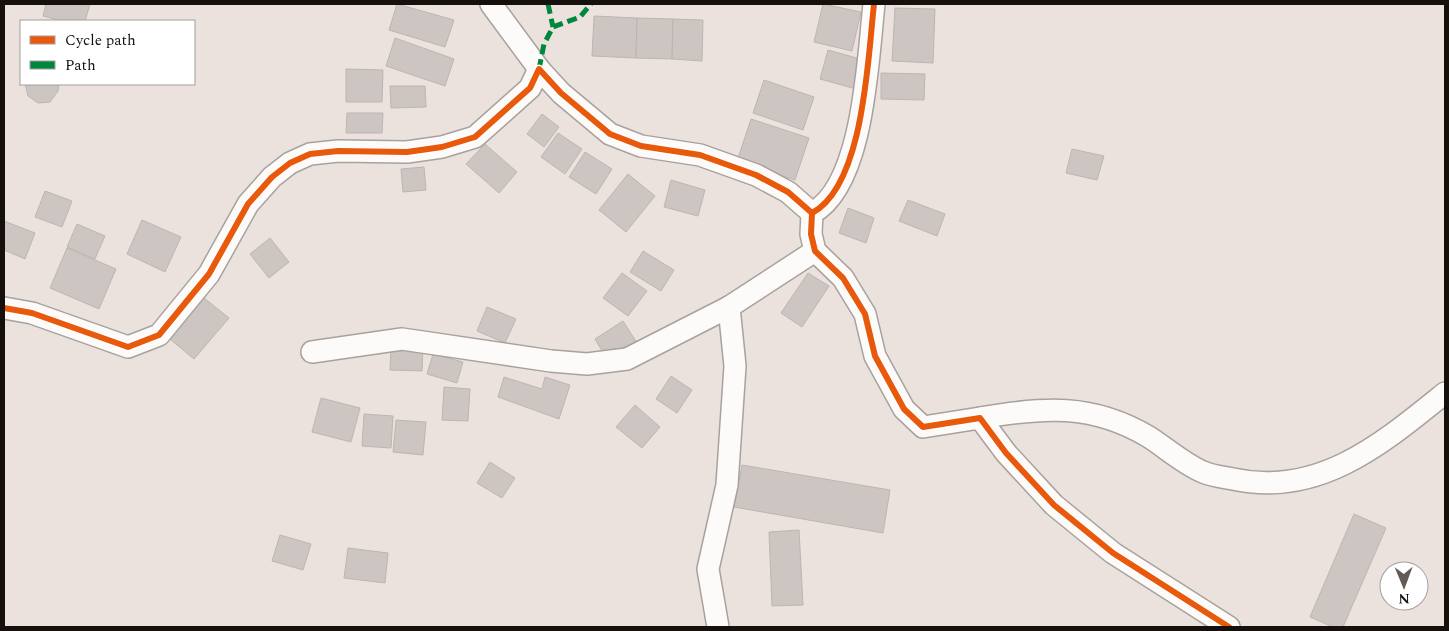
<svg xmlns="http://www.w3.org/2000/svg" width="1449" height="631" viewBox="0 0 1449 631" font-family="Spectral,serif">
	<rect width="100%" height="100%" fill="#ece2dd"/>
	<g fill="#cdc5c1" stroke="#bdb5b2">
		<polygon points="46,4 90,4 85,21 62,21 43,16"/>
		<polygon points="397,4 454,20 445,47 389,30"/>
		<polygon points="823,4 861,12 852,51 814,42"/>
		<polygon points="895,8 935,9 933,63 892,61"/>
		<polygon points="594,16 637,18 636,58 592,56"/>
		<polygon points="637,18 673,19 672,59 636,58"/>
		<polygon points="673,19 703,20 702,61 672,59"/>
		<polygon points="395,38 454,59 445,86 386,66"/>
		<polygon points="828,50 864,60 856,89 820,79"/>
		<polygon points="346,69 383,70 382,102 346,102"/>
		<polygon points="881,73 925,74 924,100 881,99"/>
		<polygon points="764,80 814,97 803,130 753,113"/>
		<polygon points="25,84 59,84 58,91 50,102 38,103 28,96"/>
		<polygon points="390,86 425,86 426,107 391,108"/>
		<polygon points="347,113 383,113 382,133 346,133"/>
		<polygon points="542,114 559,127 544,147 527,134"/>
		<polygon points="751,119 809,138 795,180 737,161"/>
		<polygon points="558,133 582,149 565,174 541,157"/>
		<polygon points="485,144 517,172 499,193 466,164"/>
		<polygon points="1072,149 1104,156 1097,180 1066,173"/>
		<polygon points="585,152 612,169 596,194 569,177"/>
		<polygon points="424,167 426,190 403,192 401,169"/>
		<polygon points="628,174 655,196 626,232 599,210"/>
		<polygon points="671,180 705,190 698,216 664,207"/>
		<polygon points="45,191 72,201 62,227 35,217"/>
		<polygon points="908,200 945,214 937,236 899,221"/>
		<polygon points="848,208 874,218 866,243 839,233"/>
		<polygon points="142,220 181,237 165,272 127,254"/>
		<polygon points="4,221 35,233 25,259 4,250"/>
		<polygon points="77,224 105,236 95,259 67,247"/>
		<polygon points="270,238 289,262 269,278 250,254"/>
		<polygon points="67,248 116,269 99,309 50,288"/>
		<polygon points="643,251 674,270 661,291 630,272"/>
		<polygon points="622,273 647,291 628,316 603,298"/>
		<polygon points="808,273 829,286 802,327 781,313"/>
		<polygon points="199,294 229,318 194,359 165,335"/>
		<polygon points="487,307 516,319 505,343 477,331"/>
		<polygon points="623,321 637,343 608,361 595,339"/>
		<polygon points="391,347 423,348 422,371 390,370"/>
		<polygon points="433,354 463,362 457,383 427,374"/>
		<polygon points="671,376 692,390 677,413 656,399"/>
		<polygon points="504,377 542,389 545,377 570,385 559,419 498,397"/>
		<polygon points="444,387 470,389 468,421 442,420"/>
		<polygon points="321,398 360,408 351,442 312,432"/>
		<polygon points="635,405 660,427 642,448 616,427"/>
		<polygon points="364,414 393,416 391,448 362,446"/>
		<polygon points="396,420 426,422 423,455 393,452"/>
		<polygon points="490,462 515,478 502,498 477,483"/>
		<polygon points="742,465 890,490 883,533 734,507"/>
		<polygon points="1354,514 1386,528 1343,627 1333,627 1310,617"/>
		<polygon points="799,530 803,605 772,606 769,532"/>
		<polygon points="280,535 311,544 303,570 272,561"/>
		<polygon points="348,548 388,553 385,583 344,578"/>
	</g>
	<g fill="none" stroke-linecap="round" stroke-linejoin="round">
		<g stroke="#a8a19d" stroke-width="24">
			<g id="minor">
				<polyline points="491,4 539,69"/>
				<path d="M 874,4 C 868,57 864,186 812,213 L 811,234 L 815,251 L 843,278 L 865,314 L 875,356 L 904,409 L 923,427 L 980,418 L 1006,453 L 1054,505 L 1113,553 L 1229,627"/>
				<polyline points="4,308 32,313 128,347 159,335 209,274 248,204 272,177 290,163 310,154 338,151 407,152 442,147 475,137 530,88 539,69 561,93 610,134 641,146 700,155 756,175 788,192 812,213"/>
				<polyline points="312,352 402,339 551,361 587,364 627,359 729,307 815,251"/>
				<path d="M 980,418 C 1043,407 1092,403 1149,437 C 1166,448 1184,464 1203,472 C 1212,476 1223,477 1233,479 C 1319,498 1383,443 1445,393"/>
				<polyline points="718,627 708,569 727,485 735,366 729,307"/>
			</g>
		</g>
		<use href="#minor" stroke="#fcfbfa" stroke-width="21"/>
		<g stroke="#00873e" stroke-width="5" stroke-dasharray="10 5" stroke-linecap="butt">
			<polyline points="548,4 553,27"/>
			<polyline points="539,69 544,44 553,27 580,17 591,4"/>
		</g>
		<g stroke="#fff" stroke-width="9">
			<g id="cycleway">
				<path d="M 874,4 C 868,57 864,186 812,213 L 811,234 L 815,251 L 843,278 L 865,314 L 875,356 L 904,409 L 923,427 L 980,418 L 1006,453 L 1054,505 L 1113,553 L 1229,627"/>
				<polyline points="4,308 32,313 128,347 159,335 209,274 248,204 272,177 290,163 310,154 338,151 407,152 442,147 475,137 530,88 539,69 561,93 610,134 641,146 700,155 756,175 788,192 812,213"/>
			</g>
		</g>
		<use href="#cycleway" stroke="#e8590c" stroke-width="6"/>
	</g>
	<rect width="1449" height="631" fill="none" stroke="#16100d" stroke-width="10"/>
	<rect x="20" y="20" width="175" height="65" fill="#ffffff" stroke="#a29f9e"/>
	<rect x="30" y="36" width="25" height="8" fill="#e8590c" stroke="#a29f9e"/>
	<text x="65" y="45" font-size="15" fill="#16100d">Cycle path</text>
	<rect x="30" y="61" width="25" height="8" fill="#00873e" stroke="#a29f9e"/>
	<text x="65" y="70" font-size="15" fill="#16100d">Path</text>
	<g transform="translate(1404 586) rotate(179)"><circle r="24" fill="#ffffff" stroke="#a29f9e"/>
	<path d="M0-4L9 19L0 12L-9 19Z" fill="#615a56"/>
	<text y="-8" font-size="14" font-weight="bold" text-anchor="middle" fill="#16100d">N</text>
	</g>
</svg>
